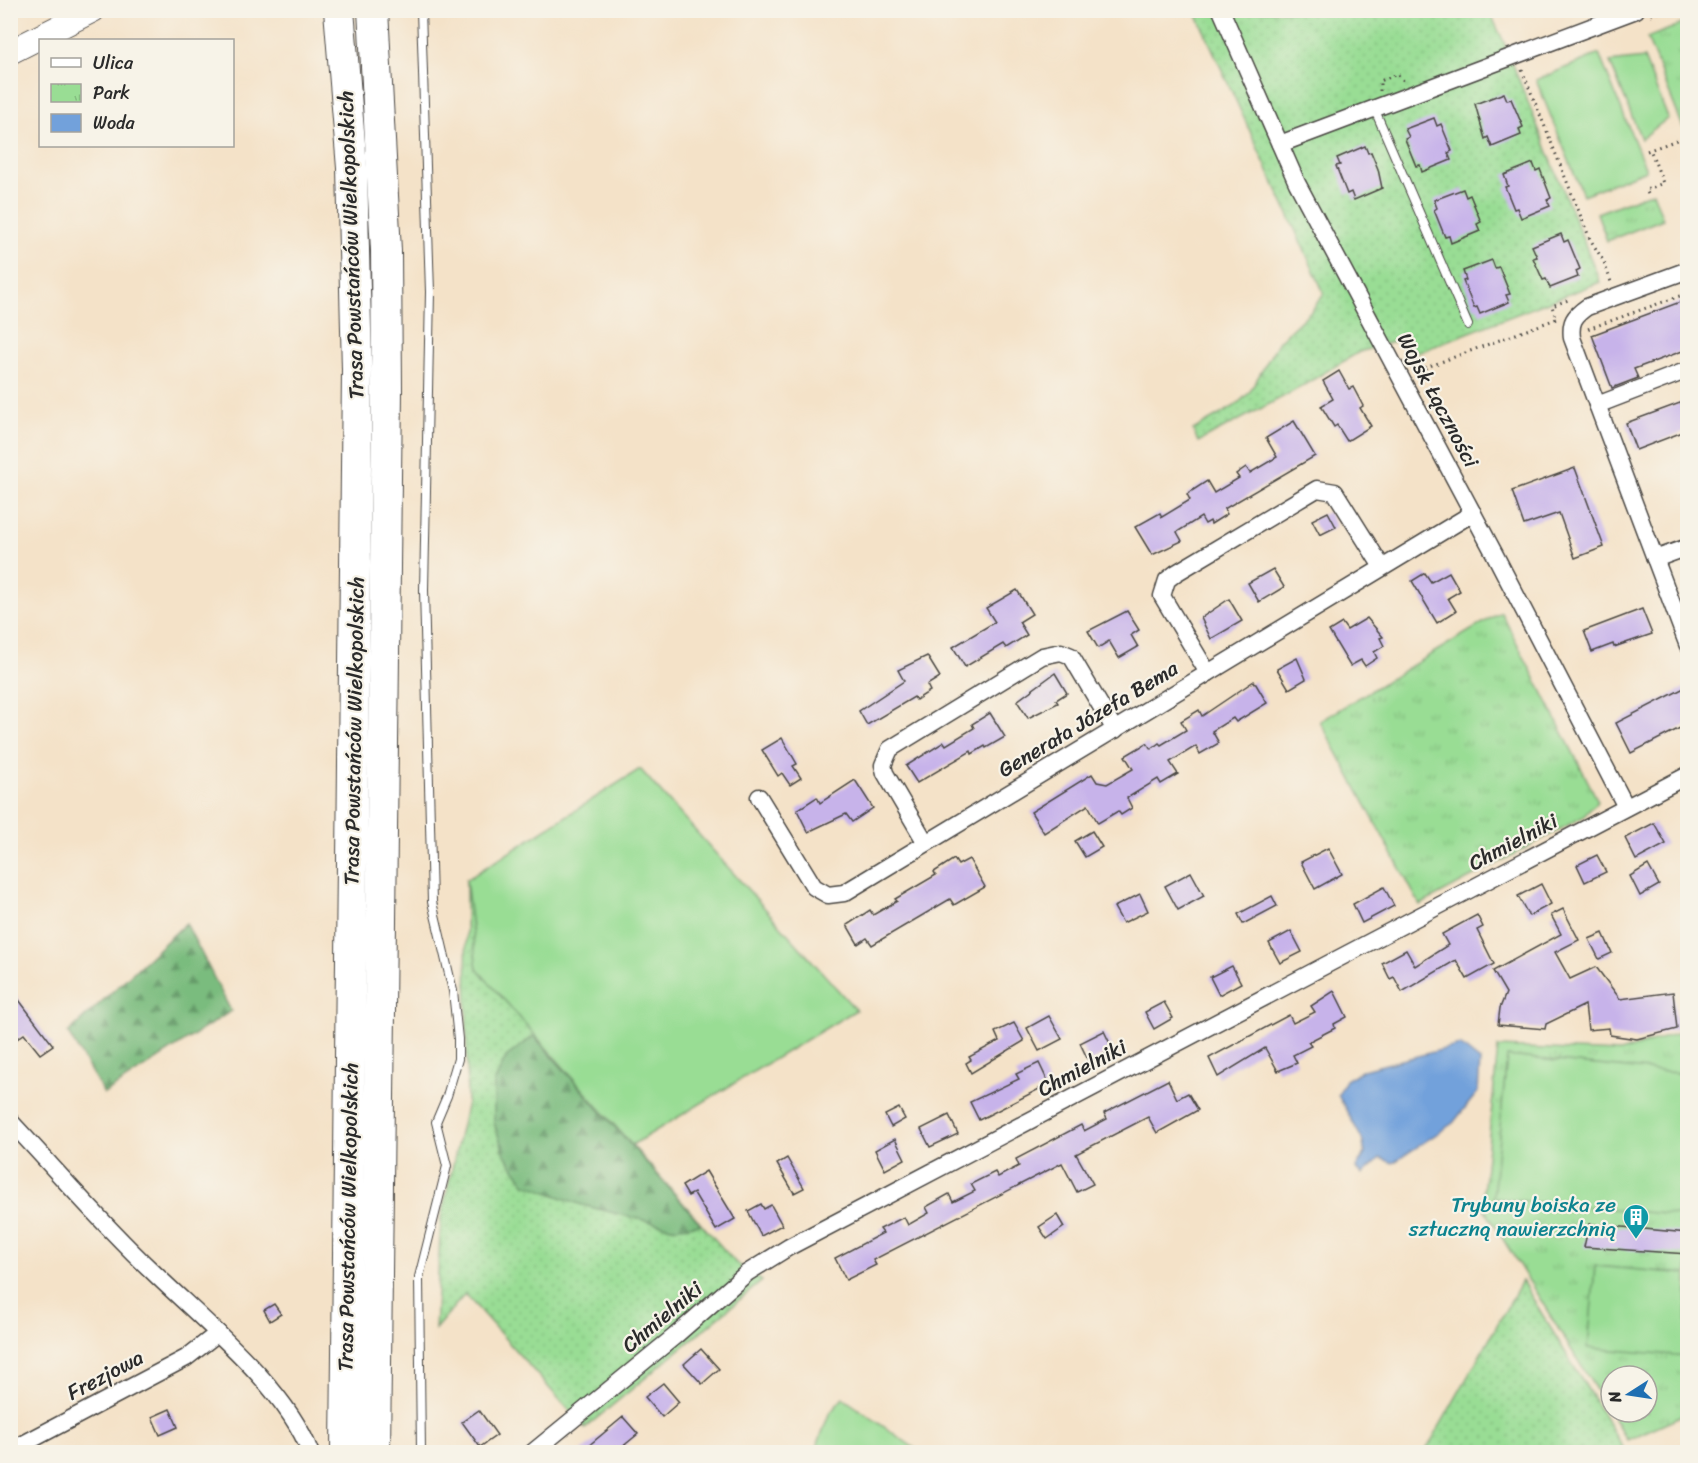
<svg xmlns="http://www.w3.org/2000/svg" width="1698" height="1463" viewBox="0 0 1698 1463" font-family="Sriracha,sans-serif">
	<defs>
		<pattern id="grass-dots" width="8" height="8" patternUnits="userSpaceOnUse" patternTransform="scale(1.5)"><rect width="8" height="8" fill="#99dd94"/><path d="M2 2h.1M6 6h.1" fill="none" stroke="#84be80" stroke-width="1.8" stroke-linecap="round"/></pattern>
		<pattern id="forest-firs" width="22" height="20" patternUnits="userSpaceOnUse" patternTransform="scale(1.5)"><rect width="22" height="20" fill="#7abc7e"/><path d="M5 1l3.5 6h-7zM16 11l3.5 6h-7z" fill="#649967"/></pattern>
		<pattern id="park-tufts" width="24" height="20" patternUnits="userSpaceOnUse" patternTransform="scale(1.5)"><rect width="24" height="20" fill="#99dd94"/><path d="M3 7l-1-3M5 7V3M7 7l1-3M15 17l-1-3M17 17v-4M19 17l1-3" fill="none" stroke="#84be80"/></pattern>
	</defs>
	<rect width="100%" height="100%" fill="#f7f3e8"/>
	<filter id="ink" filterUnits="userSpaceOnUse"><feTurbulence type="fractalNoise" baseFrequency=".0167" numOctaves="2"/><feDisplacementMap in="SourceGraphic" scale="12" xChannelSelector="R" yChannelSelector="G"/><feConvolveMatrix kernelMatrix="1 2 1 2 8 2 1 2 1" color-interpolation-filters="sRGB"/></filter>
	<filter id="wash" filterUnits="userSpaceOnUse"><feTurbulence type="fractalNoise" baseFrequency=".008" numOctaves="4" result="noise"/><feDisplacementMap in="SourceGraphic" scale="24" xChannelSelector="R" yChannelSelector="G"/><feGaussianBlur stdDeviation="1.35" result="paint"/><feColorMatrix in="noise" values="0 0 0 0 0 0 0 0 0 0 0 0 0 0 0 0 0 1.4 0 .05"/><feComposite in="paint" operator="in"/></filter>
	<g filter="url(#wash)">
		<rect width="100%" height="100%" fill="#f4e2c8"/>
		<g fill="url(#grass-dots)" stroke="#628460" stroke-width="1.5">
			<polygon points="1195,11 1489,11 1503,40 1600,282 1413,354 1405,338 1359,352 1292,392 1198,442 1193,430 1235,406 1249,393 1279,341 1313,309 1324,293"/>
			<polygon points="466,880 477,969 735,1262 762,1281 585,1428 465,1294 435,1329 441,1218 467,1102"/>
			<polygon points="1522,1281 1624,1449 1618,1452 1425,1452"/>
		</g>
		<g fill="url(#forest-firs)" stroke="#527454" stroke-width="1.5">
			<polygon points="186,923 231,1011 104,1094 68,1033"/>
			<polygon points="534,1036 701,1224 675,1228 582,1205 525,1184 505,1155 494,1123 494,1083 506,1057"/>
		</g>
		<g fill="url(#park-tufts)" stroke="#628460" stroke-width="1.5" fill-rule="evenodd">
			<polygon points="1687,22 1688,125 1683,127 1647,38"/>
			<polygon points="1653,192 1663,219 1607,241 1597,213"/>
			<polygon points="1501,612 1598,801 1583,817 1420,905 1320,721"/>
			<path d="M 1687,1030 L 1687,1413 L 1627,1440 L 1482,1205 L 1498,1047 L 1620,1052 ZM 1611,1376 L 1647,1376 L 1647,1412 L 1611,1412 Z"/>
		</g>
		<g fill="#99dd94" stroke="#628460" stroke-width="1.5">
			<polygon points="1599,54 1646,170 1583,195 1536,80"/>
			<polygon points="1644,58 1668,118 1641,139 1610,62"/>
			<polygon points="640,769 856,1010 632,1145 477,969 466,880"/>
			<polygon points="1507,1056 1687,1074 1687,1216 1493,1198"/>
			<polygon points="1595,1266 1687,1274 1687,1356 1588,1348"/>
			<polygon points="843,1398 920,1452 810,1452 816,1449 829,1414"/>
		</g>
		<polygon fill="#72a1db" stroke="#4e6683" stroke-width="1.5" points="1460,1045 1480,1061 1478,1092 1453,1123 1393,1163 1380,1158 1363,1174 1356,1168 1365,1153 1362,1139 1338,1095 1346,1080 1363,1070"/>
		<g id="blocks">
			<g fill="#c7b3ea">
				<polygon points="1504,93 1507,100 1511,99 1523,127 1519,129 1521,135 1492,147 1488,137 1485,139 1475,104"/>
				<polygon points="1434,118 1437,126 1441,124 1452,151 1448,153 1451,160 1422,172 1420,165 1416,166 1405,139 1409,137 1405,129"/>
				<polygon points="1365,146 1368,153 1371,152 1378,169 1382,188 1354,200 1351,192 1347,194 1336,166 1340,165 1337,158"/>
				<polygon points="1533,163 1536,171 1540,169 1551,198 1547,200 1550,206 1521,218 1517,208 1514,209 1505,187 1508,186 1504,175"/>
				<polygon points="1463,189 1466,197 1470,195 1481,222 1477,224 1480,231 1451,243 1449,236 1445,237 1434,210 1437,208 1434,200"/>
				<polygon points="1561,234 1564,242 1568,240 1580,269 1576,271 1578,277 1550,288 1546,279 1543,280 1533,258 1537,257 1532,246"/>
				<polygon points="1492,260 1495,268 1499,267 1510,294 1506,295 1509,302 1480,314 1477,307 1474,308 1463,281 1466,280 1463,271"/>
				<polygon points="1688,299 1688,349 1634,369 1638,378 1612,388 1592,335"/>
				<polygon points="1339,371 1349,389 1353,387 1363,406 1360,408 1371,426 1347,441 1337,425 1334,427 1321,406 1333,399 1323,381"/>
				<polygon points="1688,400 1688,430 1636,450 1626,423"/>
				<polygon points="1294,421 1315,456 1224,509 1227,514 1211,524 1210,521 1205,524 1201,517 1177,532 1182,541 1152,555 1135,527 1160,513 1162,517 1190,500 1187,494 1207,481 1214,493 1239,478 1236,474 1246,467 1250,473 1277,457 1266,438"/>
				<polygon points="1575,468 1604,547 1575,558 1559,513 1524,525 1512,491"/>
				<polygon points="1328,512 1336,527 1320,535 1312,520"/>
				<polygon points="1273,569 1284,587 1259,602 1248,583"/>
				<polygon points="1449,572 1460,591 1448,598 1456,611 1437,623 1412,581 1425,573 1431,582"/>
				<polygon points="1017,590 1032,614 1019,622 1027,635 1006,648 1003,644 965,667 953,647 995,622 986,608"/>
				<polygon points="1229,599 1242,621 1211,639 1201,618"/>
				<polygon points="1642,609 1652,634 1614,647 1613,644 1592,652 1584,631"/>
				<polygon points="1127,611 1139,630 1131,635 1138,647 1119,658 1109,641 1098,648 1088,631"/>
				<polygon points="1367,618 1383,637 1380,638 1384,646 1374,652 1377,658 1365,666 1361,660 1350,666 1329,631 1342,623 1347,630"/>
				<polygon points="927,656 940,677 927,685 930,691 916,700 914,697 867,725 859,711 904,681 898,670"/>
				<polygon points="1297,658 1306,679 1289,689 1277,669"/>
				<polygon points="1055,673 1067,693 1056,700 1058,703 1028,718 1017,701"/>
				<polygon points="1254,681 1267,703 1236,722 1233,718 1212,731 1219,743 1200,754 1196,746 1170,762 1178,774 1161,784 1158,779 1127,798 1132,808 1121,815 1118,811 1098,823 1088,805 1044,833 1031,812 1092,774 1097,782 1107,784 1133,769 1125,756 1147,743 1151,749 1159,743 1161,745 1186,730 1181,721 1199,710 1202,716"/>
				<polygon points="1688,686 1688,724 1631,753 1616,723"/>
				<polygon points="990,713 1005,737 986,748 985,746 972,754 971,751 917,783 906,766 944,742 946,745 974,728 972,724"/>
				<polygon points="782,738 797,764 793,766 801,778 790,785 782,773 778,776 762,750"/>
				<polygon points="855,780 873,808 852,822 846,814 808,832 797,810 817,797 820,803"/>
				<polygon points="1654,823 1666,844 1636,860 1625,838"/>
				<polygon points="1092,831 1102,847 1085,857 1075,841"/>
				<polygon points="1328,848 1342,874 1315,889 1301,862"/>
				<polygon points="1597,855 1606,872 1585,882 1577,865"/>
				<polygon points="954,859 958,865 969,859 985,887 954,905 950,899 872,945 867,938 858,944 847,925 870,910 873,915 897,901 895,899 936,875 934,872"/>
				<polygon points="1648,865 1659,885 1640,896 1630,876"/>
				<polygon points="1191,872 1204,896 1178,910 1165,886"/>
				<polygon points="1541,884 1551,904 1529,916 1518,896"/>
				<polygon points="1384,887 1394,906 1362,923 1353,904"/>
				<polygon points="1140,894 1148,911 1123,923 1114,907"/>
				<polygon points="1272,896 1277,906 1243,924 1238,914"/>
				<polygon points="1563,909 1579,940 1555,952 1570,979 1596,967 1620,999 1673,992 1677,1029 1637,1039 1610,1035 1609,1028 1588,1030 1585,1005 1546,1024 1545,1029 1498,1025 1500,1008 1506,993 1493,971 1561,934 1551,915"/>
				<polygon points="1477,915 1483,927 1477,930 1494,964 1467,979 1456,960 1402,992 1394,977 1390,979 1382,963 1406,950 1415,966 1448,945 1442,934"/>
				<polygon points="1291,931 1302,952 1280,963 1269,943"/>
				<polygon points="1603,933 1612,953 1599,959 1589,939"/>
				<polygon points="1232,966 1241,983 1219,995 1210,977"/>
				<polygon points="10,988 53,1045 40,1054 24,1034 10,1044"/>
				<polygon points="1334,991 1347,1017 1334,1024 1335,1028 1308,1042 1311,1046 1293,1055 1297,1063 1278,1071 1265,1048 1218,1077 1209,1058 1289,1015 1293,1023 1315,1012 1311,1006"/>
				<polygon points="1164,1002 1173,1018 1154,1029 1145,1012"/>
				<polygon points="1049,1016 1062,1039 1039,1051 1027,1028"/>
				<polygon points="1014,1023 1024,1041 971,1073 966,1063 971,1060 969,1057 999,1041 995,1032"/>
				<polygon points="1104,1031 1113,1050 1089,1062 1080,1043"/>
				<polygon points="1039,1063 1049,1084 979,1120 970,1102 1019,1079 1016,1074"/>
				<polygon points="1168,1080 1177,1099 1188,1093 1198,1110 1157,1133 1148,1117 1076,1154 1093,1184 1077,1192 1062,1163 873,1260 876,1265 846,1280 835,1258 883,1233 880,1229 904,1217 908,1225 929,1213 926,1207 949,1194 953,1202 975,1191 971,1184 995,1172 998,1177 1019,1166 1016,1159 1081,1125 1084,1131 1107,1119 1104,1113"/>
				<polygon points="899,1108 905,1119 891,1127 885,1115"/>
				<polygon points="949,1115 958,1134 930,1147 921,1129"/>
				<polygon points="895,1139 905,1159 885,1170 875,1150"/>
				<polygon points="787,1158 804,1188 794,1193 777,1164"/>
				<polygon points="706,1171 735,1219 716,1230 694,1193 688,1196 682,1186"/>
				<polygon points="761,1204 764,1209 771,1205 782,1225 761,1236 748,1211"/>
				<polygon points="1057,1215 1064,1227 1047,1239 1039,1227"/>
				<polygon points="1589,1224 1688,1233 1688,1254 1584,1247"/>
				<polygon points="274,1304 281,1314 270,1321 264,1310"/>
				<polygon points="701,1349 719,1369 702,1384 684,1364"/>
				<polygon points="663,1383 679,1402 662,1417 645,1397"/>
				<polygon points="170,1409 178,1427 160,1435 152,1417"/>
				<polygon points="479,1410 497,1435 480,1447 462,1422"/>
				<polygon points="623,1417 638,1434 616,1452 581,1452"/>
			</g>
		</g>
	</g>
	<g filter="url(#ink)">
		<use href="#blocks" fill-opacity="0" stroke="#494643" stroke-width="1.5"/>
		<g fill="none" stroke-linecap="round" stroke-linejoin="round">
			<g stroke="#494643" stroke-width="10">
				<g id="service">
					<polyline points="1374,108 1468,325"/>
					<polyline points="421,1452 419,1277 447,1166 436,1122 447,1096 458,1059 458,1039 453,991 432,902 424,590 430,292 421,10"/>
				</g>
			</g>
			<g stroke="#494643" stroke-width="19">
				<g id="minor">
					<polyline points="1221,10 1297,183 1494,553 1626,807"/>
					<polyline points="1280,144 1636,10"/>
					<path d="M 1688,270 L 1587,307 C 1574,316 1570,322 1572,338 L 1688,646"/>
					<polyline points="1597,405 1688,370"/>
					<polyline points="1655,559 1688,547"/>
					<polyline points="1208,673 1162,596 1167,580 1176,573 1317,489 1335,492 1382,567"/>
					<polyline points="759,797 814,887 828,895 844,893 1473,513"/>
					<polyline points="926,843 885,773 883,765 890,749 1042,656 1061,652 1071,656 1115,730"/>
					<path d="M 10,1121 C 57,1171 102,1224 152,1271 C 201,1319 287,1388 310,1452"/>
					<polyline points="10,1451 186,1358 218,1333"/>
					<polyline points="533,1452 675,1336 747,1273 789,1247 1688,775"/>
				</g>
			</g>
			<g stroke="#494643" stroke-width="26">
				<polyline id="secondary" points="10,52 93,10"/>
			</g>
			<g stroke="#494643" stroke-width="32">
				<g id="motorway">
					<polyline points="339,10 352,168 357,370 346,1452"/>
					<polyline points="373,10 386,251 387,390 375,1452"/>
				</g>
			</g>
			<g stroke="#494643" stroke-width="3" stroke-dasharray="1.5 4.5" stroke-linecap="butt">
				<polyline points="1651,15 1664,10"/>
				<polyline points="10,16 22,10"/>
				<polyline points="1522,70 1590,239 1604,262 1611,282"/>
				<polyline points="1380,91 1380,81 1398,74 1404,81"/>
				<polyline points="1647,151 1688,136"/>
				<polyline points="1648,194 1646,190 1663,183 1650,149"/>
				<polyline points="1588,329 1688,293"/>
				<polyline points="1414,372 1556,319 1552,306 1571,299"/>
			</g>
			<use href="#service" stroke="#fff" stroke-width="8"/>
			<use href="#minor" stroke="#fff" stroke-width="16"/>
			<use href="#secondary" stroke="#fff" stroke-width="24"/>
			<use href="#motorway" stroke="#fff" stroke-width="30"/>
		</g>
	</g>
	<defs>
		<g id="building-pin" transform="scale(1.35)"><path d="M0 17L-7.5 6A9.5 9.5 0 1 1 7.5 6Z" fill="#0f9aa8" stroke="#f7f3e8"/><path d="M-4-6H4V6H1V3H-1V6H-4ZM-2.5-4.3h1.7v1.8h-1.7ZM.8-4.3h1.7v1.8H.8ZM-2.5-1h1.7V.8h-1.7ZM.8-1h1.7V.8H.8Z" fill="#fff"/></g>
	</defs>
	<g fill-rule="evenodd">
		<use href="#building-pin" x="1636" y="1217"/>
	</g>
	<g text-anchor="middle" stroke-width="4.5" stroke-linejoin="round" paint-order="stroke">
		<g font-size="21" fill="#2b2b2b" stroke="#f7f3e8">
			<text transform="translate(351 245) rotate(-92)" y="7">Trasa Powstańców Wielkopolskich</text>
			<text transform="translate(1438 400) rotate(62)" y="7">Wojsk Łączności</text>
			<text transform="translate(1088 719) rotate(-31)" y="7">Generała Józefa Bema</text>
			<text transform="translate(354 731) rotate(-89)" y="7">Trasa Powstańców Wielkopolskich</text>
			<text transform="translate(1513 842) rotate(-28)" y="7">Chmielniki</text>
			<text transform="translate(1082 1068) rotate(-28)" y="7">Chmielniki</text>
			<text transform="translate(348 1217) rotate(-89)" y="7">Trasa Powstańców Wielkopolskich</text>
			<text transform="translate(662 1317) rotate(-40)" y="7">Chmielniki</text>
			<text transform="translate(105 1375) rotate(-28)" y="7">Frezjowa</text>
		</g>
		<g font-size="21" fill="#0d838f" stroke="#f7f3e8" text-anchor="end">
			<text x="1616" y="1212">Trybuny boiska ze<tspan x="1616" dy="24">sztuczną nawierzchnią</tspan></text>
		</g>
	</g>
	<rect width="1698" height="1463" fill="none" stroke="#f7f3e8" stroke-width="36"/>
	<rect x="39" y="39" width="195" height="108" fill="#f7f3e8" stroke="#a5a39c" stroke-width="1.5"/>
	<rect x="51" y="58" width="30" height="9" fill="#ffffff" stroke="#a5a39c" stroke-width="1.5"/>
	<text x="93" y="69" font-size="18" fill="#2b2b2b">Ulica</text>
	<rect x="51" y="84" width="30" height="18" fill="url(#park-tufts)" stroke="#a5a39c" stroke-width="1.5"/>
	<text x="93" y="99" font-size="18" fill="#2b2b2b">Park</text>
	<rect x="51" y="114" width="30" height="18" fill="#72a1db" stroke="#a5a39c" stroke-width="1.5"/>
	<text x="93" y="129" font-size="18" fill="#2b2b2b">Woda</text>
	<g transform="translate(1629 1394) rotate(258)"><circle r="28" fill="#f7f3e8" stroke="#a5a39c" stroke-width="1.5"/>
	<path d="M0-4.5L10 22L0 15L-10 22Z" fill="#1f6fb2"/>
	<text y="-9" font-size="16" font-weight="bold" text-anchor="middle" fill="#2b2b2b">N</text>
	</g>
</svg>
